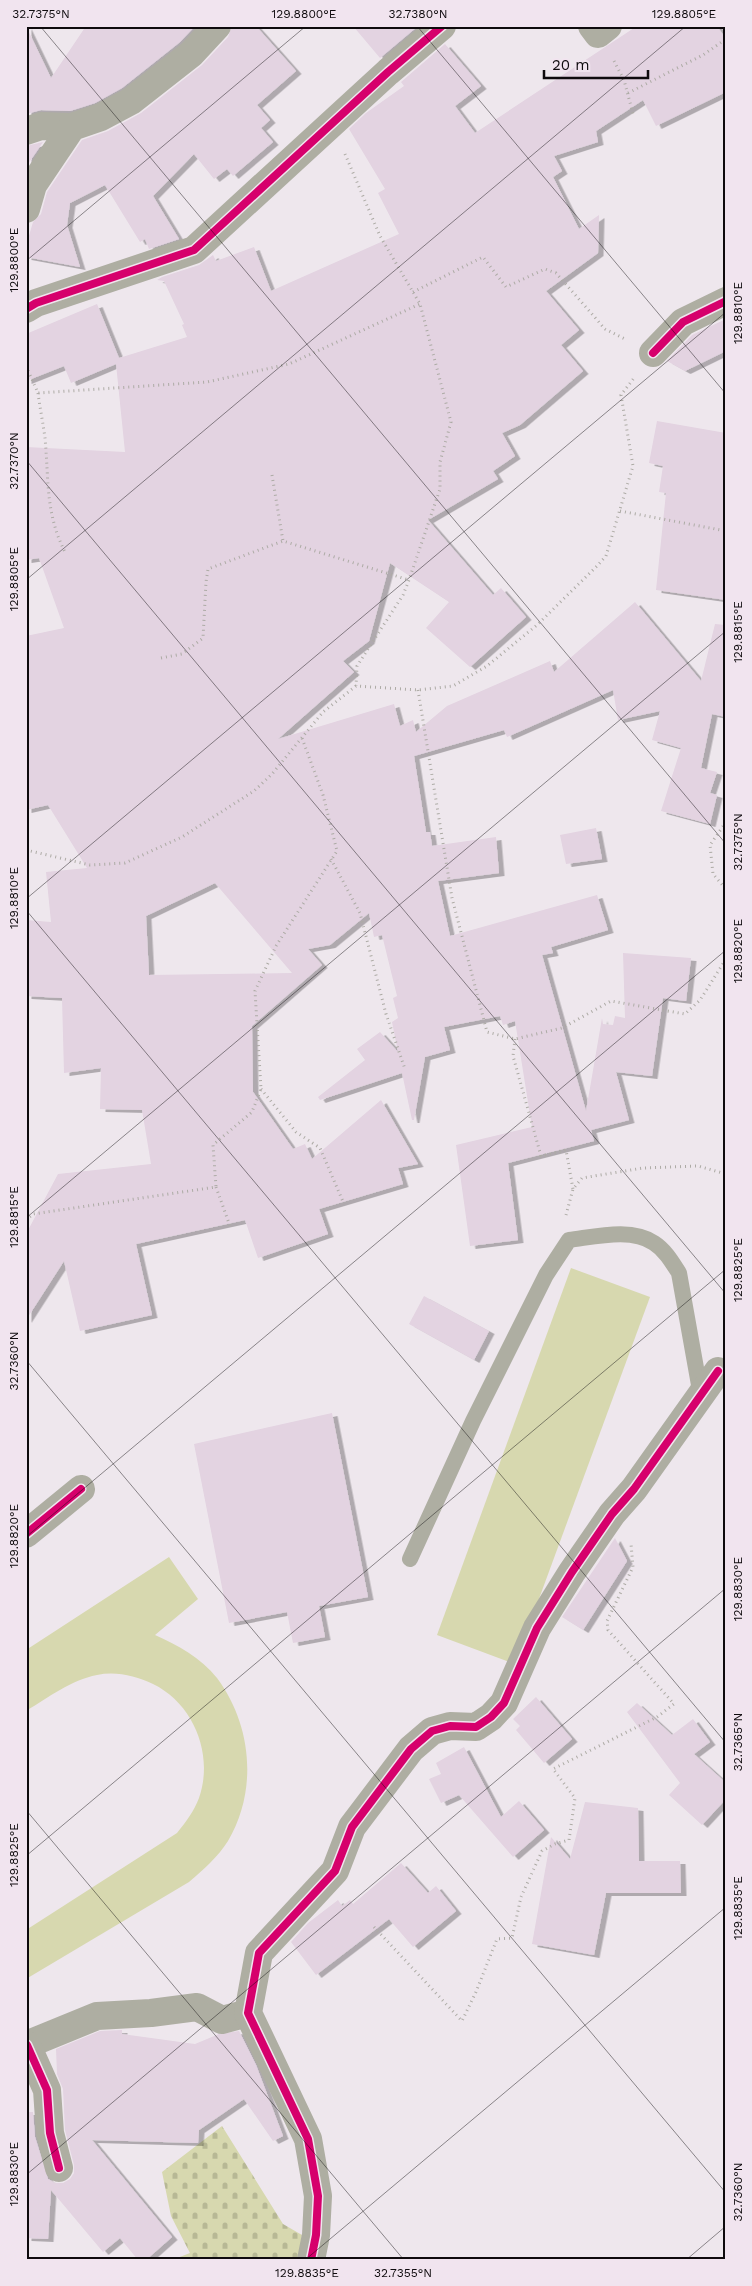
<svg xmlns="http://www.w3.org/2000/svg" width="752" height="2286" viewBox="0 0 752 2286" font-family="'Work Sans',sans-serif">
	<defs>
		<pattern id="cemetery-stones" width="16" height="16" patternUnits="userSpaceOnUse" patternTransform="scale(1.25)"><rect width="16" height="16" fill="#d7d8af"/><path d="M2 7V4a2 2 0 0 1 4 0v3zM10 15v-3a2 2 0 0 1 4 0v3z" fill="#b7b895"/></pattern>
		<filter id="shadow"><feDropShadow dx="5.5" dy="3" stdDeviation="0" flood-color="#0004"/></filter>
	</defs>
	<rect width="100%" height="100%" fill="#eee7ed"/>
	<polygon fill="url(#cemetery-stones)" points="222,2126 283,2224 302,2235 299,2260 172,2260 190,2253 171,2216 162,2172"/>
	<g fill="#d7d8af">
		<polygon points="571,1268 650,1297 515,1664 437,1635"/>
		<path d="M 169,1557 L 198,1599 L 155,1635 C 178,1645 201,1658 217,1678 C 252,1725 258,1790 228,1841 C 218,1857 203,1870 189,1882 L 26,1979 L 26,1930 L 177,1833 C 186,1822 194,1811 199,1798 C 214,1755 194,1704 153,1684 C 136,1676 116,1671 97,1675 C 71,1680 49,1697 26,1711 L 26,1650 Z"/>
	</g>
	<g fill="#e3d3e1" fill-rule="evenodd" filter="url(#shadow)">
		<polygon points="26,26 51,78 86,26 195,26 180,42 122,88 95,103 70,111 41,110 26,114"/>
		<polygon points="232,26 256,26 296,71 257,105 270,120 261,128 273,142 233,176 227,169 214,179 194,154 153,196 179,239 149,249 145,239 140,242 105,185 70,203 67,225 80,267 26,257 26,246 33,222 41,214 47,192 82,140 108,131 141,113 202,65 228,37"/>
		<polygon points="353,26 418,26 380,58"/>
		<path d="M 637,26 L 717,26 L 726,39 L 726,92 L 656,126 L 643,100 L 596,131 L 598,142 L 554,156 L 562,171 L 553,177 L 579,229 L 599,215 L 598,253 L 546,291 L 579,330 L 561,345 L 583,371 L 520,425 L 502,433 L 515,456 L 493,471 L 498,479 L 428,520 L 493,595 L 501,588 L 526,617 L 470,667 L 426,628 L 449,602 L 390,563 L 369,641 L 343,661 L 354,672 L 278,739 L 394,704 L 400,726 L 413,720 L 416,732 L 447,706 L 550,661 L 554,672 L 635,602 L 701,681 L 715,624 L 726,625 L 726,717 L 712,714 L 701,768 L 717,772 L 710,793 L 717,795 L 710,824 L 661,811 L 681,748 L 652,740 L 660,711 L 618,720 L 613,690 L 507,737 L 504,730 L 414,756 L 426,832 L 430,832 L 432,846 L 496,837 L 499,873 L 438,881 L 450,936 L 597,895 L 608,930 L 551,947 L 553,953 L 542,955 L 586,1111 L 602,1018 L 603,1024 L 613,1025 L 615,1016 L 625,1018 L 623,953 L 691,958 L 686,1001 L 663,998 L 652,1076 L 616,1072 L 629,1120 L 591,1130 L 594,1141 L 508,1163 L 518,1240 L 470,1246 L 456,1145 L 532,1127 L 515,1021 L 503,1025 L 500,1016 L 444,1027 L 450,1050 L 425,1057 L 414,1120 L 412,1120 L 402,1073 L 320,1100 L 318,1097 L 365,1060 L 357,1049 L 380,1032 L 398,1052 L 392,1022 L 398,1018 L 393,998 L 397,996 L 382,935 L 374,937 L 369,913 L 330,945 L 308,949 L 322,965 L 252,1026 L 253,1092 L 293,1149 L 305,1144 L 312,1159 L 381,1100 L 418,1164 L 398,1168 L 403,1184 L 319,1209 L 328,1234 L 258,1258 L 245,1220 L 136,1244 L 152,1315 L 80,1331 L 64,1261 L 26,1320 L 26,1234 L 58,1174 L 151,1164 L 142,1110 L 100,1109 L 101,1068 L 64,1073 L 62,998 L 26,996 L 26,920 L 51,922 L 46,872 L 87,868 L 48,805 L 26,810 L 26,636 L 64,628 L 39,558 L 26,560 L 26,447 L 125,452 L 116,364 L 71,383 L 64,366 L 26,381 L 26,334 L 97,304 L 119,358 L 187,337 L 182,325 L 184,324 L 164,281 L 157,280 L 162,277 L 199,265 L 213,255 L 216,261 L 254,247 L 271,291 L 399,234 L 378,193 L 385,189 L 349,129 L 366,113 L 404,86 L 401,82 L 445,44 L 481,86 L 455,106 L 475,133 ZM 215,883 L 292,973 L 149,975 L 146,916 Z"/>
		<polygon points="43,142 28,164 26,165 26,146"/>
		<polygon points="726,319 726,351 685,371 667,361 692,335"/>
		<polygon points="657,421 726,433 726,600 656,590 666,493 659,492 663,466 649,463"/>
		<polygon points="596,828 602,859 566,864 560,835"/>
		<polygon points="424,1296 489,1331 474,1360 409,1324"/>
		<polygon points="332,1413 368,1597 319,1606 325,1637 293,1643 287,1612 229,1623 194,1444"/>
		<polygon points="615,1538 627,1561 583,1630 562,1617"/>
		<polygon points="536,1697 572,1739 544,1763 516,1730 520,1726 513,1719"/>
		<polygon points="637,1703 672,1735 693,1719 710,1742 694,1754 726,1783 726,1799 702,1825 669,1795 680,1783 627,1712"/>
		<polygon points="464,1747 501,1817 519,1801 544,1830 513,1857 459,1795 441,1803 429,1779 441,1774 436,1763"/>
		<polygon points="585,1802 638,1808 639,1861 680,1861 681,1893 606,1893 594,1955 532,1944 551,1837 570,1859"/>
		<polygon points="401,1863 428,1893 436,1886 456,1911 413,1947 389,1919 316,1975 291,1942 308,1923 338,1900 342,1906 350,1900 353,1904"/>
		<polygon points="122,2030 122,2034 195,2044 219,2034 239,2031 256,2065 283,2136 273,2141 244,2099 199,2130 198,2143 92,2140 172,2237 146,2260 138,2260 120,2238 103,2252 51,2190 48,2239 26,2238 26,2112 33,2112 35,2137 48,2179 55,2183 63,2183 70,2179 74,2173 74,2165 65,2130 63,2089 57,2074 56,2049 100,2031"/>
	</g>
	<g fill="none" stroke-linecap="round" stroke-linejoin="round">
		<g stroke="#adaba5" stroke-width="3" stroke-dasharray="1 4" stroke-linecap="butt">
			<polyline points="614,61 624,80 633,114"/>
			<polyline points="628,93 703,55 726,39"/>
			<polyline points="345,154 380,236 420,304 451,422 440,462 440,489 409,580 403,595 357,666 356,686"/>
			<polyline points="413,292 483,257 506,287 545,269 556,273 605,329 625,339"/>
			<polyline points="26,366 38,393 207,382 289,364 420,304"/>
			<path d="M 38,393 C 40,408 43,423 45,438 C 49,480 45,514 66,554"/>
			<polyline points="272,475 283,541"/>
			<polyline points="620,511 726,531"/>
			<polyline points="161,658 182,654 203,638 206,582 208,569 283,541 409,580"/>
			<polyline points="418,690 452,898 487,1032 515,1039 562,1028 611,1001 685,1014 700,1000 726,959"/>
			<polyline points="726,822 710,845 713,874 726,889"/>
			<polyline points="26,850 90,865 125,863 182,837 254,791 272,774 323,712 356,686 418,690 453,686 487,666 537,625 597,566 606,556 633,466 621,395 634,378"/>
			<polyline points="331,859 360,913 386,1014 405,1069"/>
			<polyline points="515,1039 513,1056 541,1156 566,1150 573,1189"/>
			<polyline points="261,1089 296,1132 320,1148 344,1204"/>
			<polyline points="216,1187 230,1226"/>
			<polyline points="566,1215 573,1189 582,1178 643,1168 698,1166 726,1174"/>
			<polyline points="26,1220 33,1214 216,1187 213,1145 252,1112 261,1089 255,991 276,946 337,851 323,795 302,738"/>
			<polyline points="374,1927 462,2021 476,1992 497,1939 512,1938 521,1897 542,1851 555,1844 569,1840 575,1798 553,1769 657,1717 674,1704 608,1630 607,1621 633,1567 631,1544"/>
		</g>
		<path stroke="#aeaea2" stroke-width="16" d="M 410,1559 L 473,1421 L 546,1275 L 569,1240 C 594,1237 632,1227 654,1243 C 665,1250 672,1262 679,1273 L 701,1396"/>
		<g stroke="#aeaea2" stroke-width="28">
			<polyline points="592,26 598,34 608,26"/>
			<polyline points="26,131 41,126 72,127"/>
			<polyline points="26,209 33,185 72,127 101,117 131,101 191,54 217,26"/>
			<polyline points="26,309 36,303 194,250 388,72 442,26"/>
			<polyline points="653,353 683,322 726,301"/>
			<polyline points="26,1534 81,1489"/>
			<polyline points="26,2045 97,2016 151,2013 197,2007 222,2020 248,2013"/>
			<polyline points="27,2045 47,2090 50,2133 59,2168"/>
			<polyline points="311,2260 316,2235 318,2196 308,2139 248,2013 259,1953 335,1871 352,1827 411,1749 432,1731 450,1726 476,1727 491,1717 504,1703 537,1628 572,1572 612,1514 634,1489 718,1371"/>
		</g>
		<g stroke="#f1e4ef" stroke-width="11">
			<g id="cycleway">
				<polyline points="26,309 36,303 194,250 388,72 442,26"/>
				<polyline points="653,353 683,322 726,301"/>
				<polyline points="26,1534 81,1489"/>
				<polyline points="27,2045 47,2090 50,2133 59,2168"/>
				<polyline points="311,2260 316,2235 318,2196 308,2139 248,2013 259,1953 335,1871 352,1827 411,1749 432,1731 450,1726 476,1727 491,1717 504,1703 537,1628 572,1572 612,1514 634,1489 718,1371"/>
			</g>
		</g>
		<use href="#cycleway" stroke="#d6006c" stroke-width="8"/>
	</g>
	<path fill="none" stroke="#0e0a0d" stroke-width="1" stroke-opacity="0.45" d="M 40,26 L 726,844M 417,26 L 726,394M 26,261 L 306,26M 26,460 L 726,1294M 26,580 L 686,26M 26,899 L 726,312M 26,910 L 726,1743M 26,1218 L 726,631M 26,1360 L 726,2193M 26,1537 L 726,950M 26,1810 L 404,2260M 26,1856 L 726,1269M 26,2175 L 726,1588M 26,2259 L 27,2260M 305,2260 L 726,1907M 686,2260 L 726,2226"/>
	<rect width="752" height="2286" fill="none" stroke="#f1e4ef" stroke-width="55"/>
	<path d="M544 70v8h104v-8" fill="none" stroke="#0e0a0d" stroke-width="2.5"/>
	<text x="552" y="70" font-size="15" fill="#0e0a0d" stroke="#f1e4ef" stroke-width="4" paint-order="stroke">20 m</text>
	<rect x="28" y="28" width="696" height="2230" fill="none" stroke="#0e0a0d" stroke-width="2"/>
	<g font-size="12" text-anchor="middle" fill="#0e0a0d">
		<text x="41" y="18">32.7375°N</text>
		<text x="304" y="18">129.8800°E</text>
		<text x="418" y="18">32.7380°N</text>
		<text x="684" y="18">129.8805°E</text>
		<text transform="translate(14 260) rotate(-90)" y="4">129.8800°E</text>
		<text transform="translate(738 313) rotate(-90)" y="4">129.8810°E</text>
		<text transform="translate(14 461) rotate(-90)" y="4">32.7370°N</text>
		<text transform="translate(14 579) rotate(-90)" y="4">129.8805°E</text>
		<text transform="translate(738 632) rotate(-90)" y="4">129.8815°E</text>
		<text transform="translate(738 842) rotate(-90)" y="4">32.7375°N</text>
		<text transform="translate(14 898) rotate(-90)" y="4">129.8810°E</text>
		<text transform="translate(738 951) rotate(-90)" y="4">129.8820°E</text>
		<text transform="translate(14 1217) rotate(-90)" y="4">129.8815°E</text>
		<text transform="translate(738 1270) rotate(-90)" y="4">129.8825°E</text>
		<text transform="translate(14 1361) rotate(-90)" y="4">32.7360°N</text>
		<text transform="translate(14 1536) rotate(-90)" y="4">129.8820°E</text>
		<text transform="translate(738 1589) rotate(-90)" y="4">129.8830°E</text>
		<text transform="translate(738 1742) rotate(-90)" y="4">32.7365°N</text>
		<text transform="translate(14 1855) rotate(-90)" y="4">129.8825°E</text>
		<text transform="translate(738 1908) rotate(-90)" y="4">129.8835°E</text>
		<text transform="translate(14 2174) rotate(-90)" y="4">129.8830°E</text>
		<text transform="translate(738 2192) rotate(-90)" y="4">32.7360°N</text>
		<text x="307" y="2277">129.8835°E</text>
		<text x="403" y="2277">32.7355°N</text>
	</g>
</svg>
